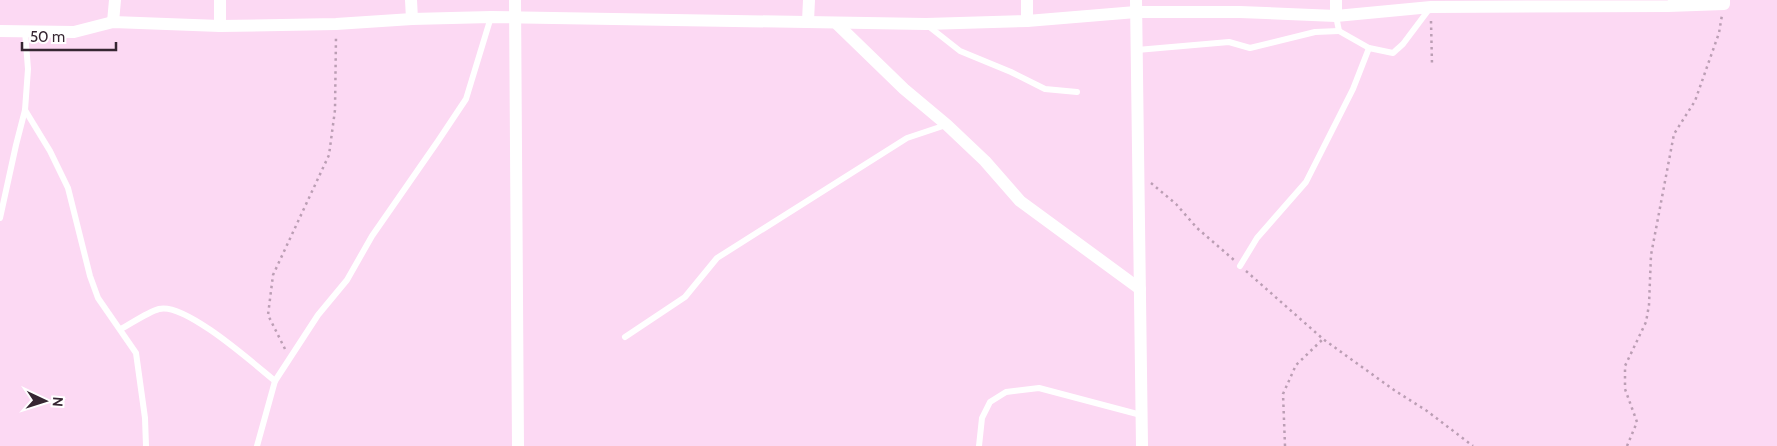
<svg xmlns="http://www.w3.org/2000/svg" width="1777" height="446" viewBox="0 0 1777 446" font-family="Cabin,sans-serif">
	<rect width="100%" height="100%" fill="#fcd9f3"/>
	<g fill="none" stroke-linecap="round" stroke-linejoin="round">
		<g stroke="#bb9eb4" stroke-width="2.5" stroke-dasharray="2.5 4" stroke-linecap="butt">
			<polyline points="1431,21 1432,64"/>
			<polyline points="1151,183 1176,204 1197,228 1234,260"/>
			<polyline points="1246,271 1323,339 1394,390 1427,411 1473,446"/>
			<polyline points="285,349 268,315 273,275 329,155 335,110 336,36"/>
			<polyline points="1285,446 1283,394 1296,365 1323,339"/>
			<polyline points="1627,446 1637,422 1625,389 1625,366 1646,322 1649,305 1651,255 1674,134 1695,101 1719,33 1722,15"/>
		</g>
		<g stroke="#fff" stroke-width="6">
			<polyline points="1336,16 1339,31 1369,48 1393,53 1403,44 1430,8"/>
			<polyline points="927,25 960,51 1011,72 1045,89 1077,92"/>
			<polyline points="1137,50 1229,42 1250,48 1315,32 1339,31"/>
			<polyline points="25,110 50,151 68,188 90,276 98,298 136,353 145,418 146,446"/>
			<polyline points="0,218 16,145 25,110 28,69 25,31"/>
			<polyline points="1240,266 1257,238 1306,182 1353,89 1369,48"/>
			<path d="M 121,329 C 132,323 148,312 159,309 C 185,302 254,364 275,381"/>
			<polyline points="625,337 685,297 717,258 907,138 946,125"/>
			<polyline points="257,446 275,381 318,315 347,280 372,236 438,141 466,99 491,17"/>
			<polyline points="979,446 982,418 990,402 1006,392 1039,388 1141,415"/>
		</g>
		<g stroke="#fff" stroke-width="12">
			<polyline points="411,0 412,19"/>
			<polyline points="515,0 518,446"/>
			<polyline points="1027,0 1027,21"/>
			<polyline points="1136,0 1142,446"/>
			<polyline points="1336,16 1336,0"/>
			<polyline points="808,21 809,0"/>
			<polyline points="113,22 115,0"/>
			<polyline points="837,24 904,89 947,125 985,161 1020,201 1140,289"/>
			<polyline points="220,26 220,0"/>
			<polyline points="0,31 74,32 113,22 220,26 336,24 412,19 491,17 926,24 1027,21 1136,12 1240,12 1336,16 1431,7 1668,6 1724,4 1724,0"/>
		</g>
	</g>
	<g transform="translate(45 401) rotate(94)" stroke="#ffffff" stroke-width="4" paint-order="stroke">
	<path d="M0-4L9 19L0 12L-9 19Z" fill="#362632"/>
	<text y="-8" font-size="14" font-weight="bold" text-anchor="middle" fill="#362632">N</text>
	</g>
	<path d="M22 42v8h94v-8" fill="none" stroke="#362632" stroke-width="2.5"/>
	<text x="30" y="42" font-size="15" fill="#362632" stroke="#ffffff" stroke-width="4" paint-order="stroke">50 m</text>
</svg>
